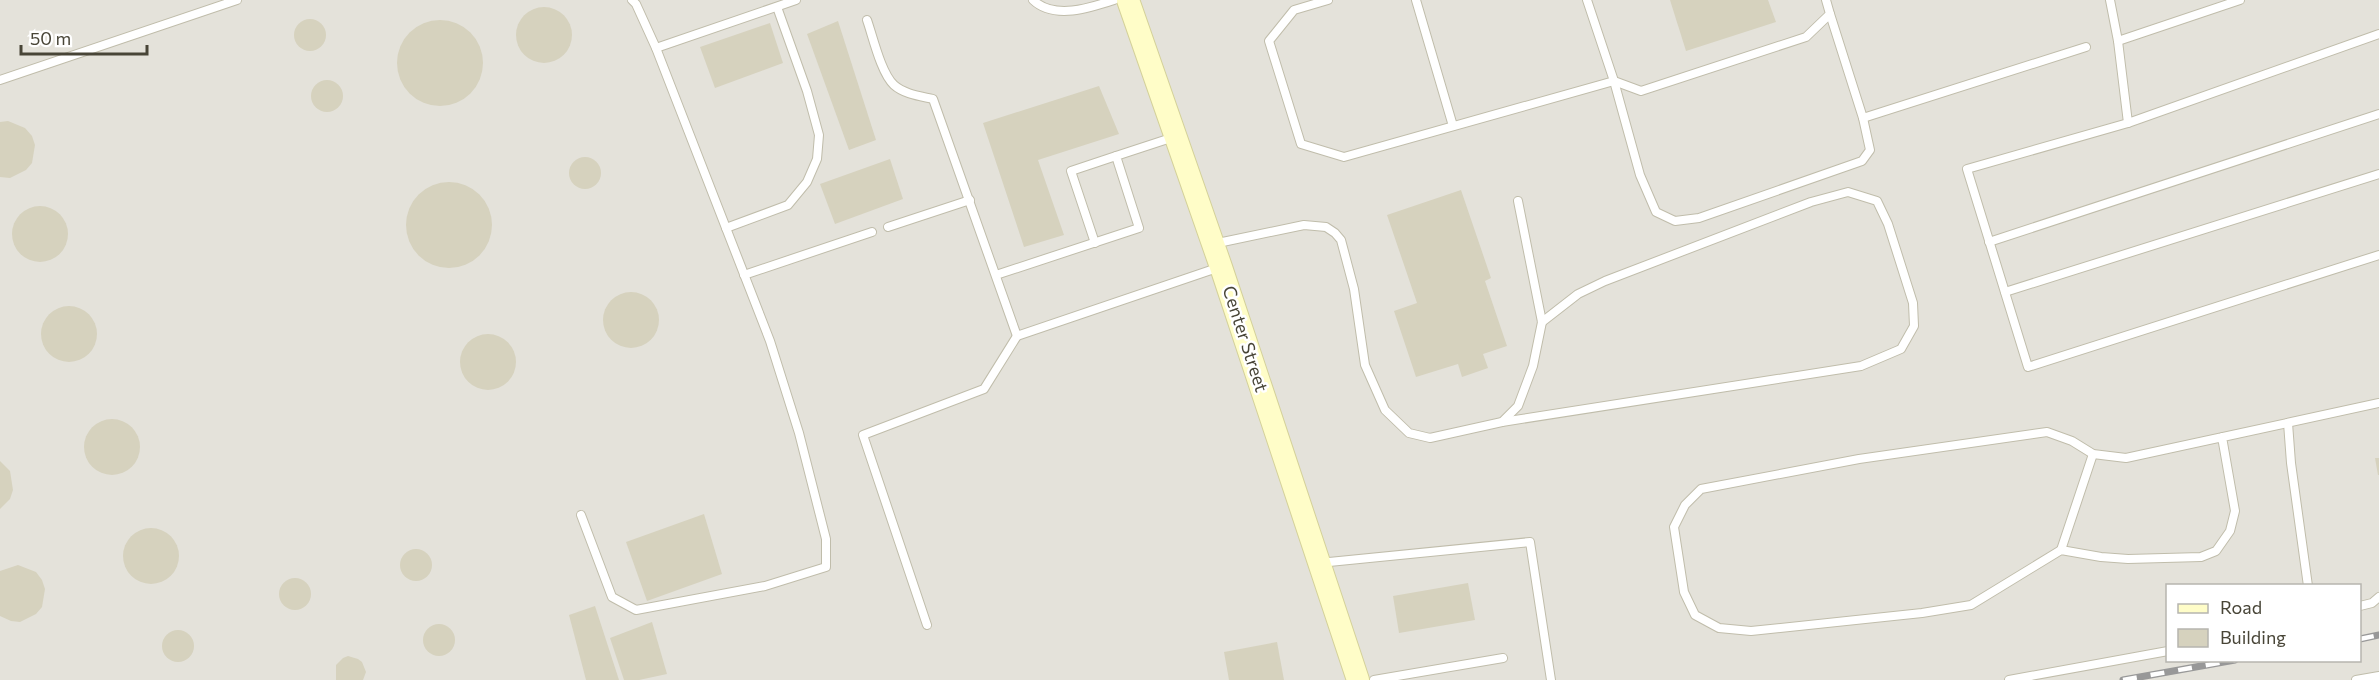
<svg xmlns="http://www.w3.org/2000/svg" width="2379" height="680" viewBox="0 0 2379 680" font-family="Commissioner,sans-serif">
	<rect width="100%" height="100%" fill="#f4f3e9"/>
	<path fill="#e4e2da" fill-rule="evenodd" d="M 0,0 L 2379,0 L 2379,680 L 0,680 ZM 2168,586 L 2360,586 L 2360,660 L 2168,660 Z"/>
	<g fill="#d6d2be">
		<polygon points="1670,0 1768,0 1776,22 1686,51"/>
		<circle cx="544" cy="35" r="28"/>
		<circle cx="310" cy="35" r="16"/>
		<circle cx="440" cy="63" r="43"/>
		<polygon points="838,21 876,140 849,150 807,34"/>
		<polygon points="770,23 783,63 715,88 700,47"/>
		<circle cx="327" cy="96" r="16"/>
		<polygon points="1099,86 1119,134 1038,160 1064,235 1024,247 983,123"/>
		<polygon points="8,121 25,128 32,136 35,145 32,163 26,170 10,178 0,177 0,122"/>
		<circle cx="585" cy="173" r="16"/>
		<polygon points="890,159 903,199 835,224 820,184"/>
		<circle cx="449" cy="225" r="43"/>
		<polygon points="1461,190 1491,278 1485,281 1507,346 1483,354 1488,368 1462,377 1458,364 1416,377 1394,311 1417,303 1387,215"/>
		<circle cx="40" cy="234" r="28"/>
		<circle cx="631" cy="320" r="28"/>
		<circle cx="69" cy="334" r="28"/>
		<circle cx="488" cy="362" r="28"/>
		<circle cx="112" cy="447" r="28"/>
		<polygon points="2375,458 2379,458 2379,475 2378,475"/>
		<polygon points="0,461 10,471 13,490 10,499 0,509"/>
		<polygon points="704,514 722,574 647,601 626,542"/>
		<circle cx="151" cy="556" r="28"/>
		<circle cx="416" cy="565" r="16"/>
		<polygon points="18,565 36,572 42,580 45,589 42,607 36,614 20,622 11,621 0,616 0,571"/>
		<circle cx="295" cy="594" r="16"/>
		<polygon points="1468,583 1475,620 1399,633 1393,596"/>
		<polygon points="595,606 619,680 586,680 569,615"/>
		<polygon points="652,622 667,674 639,680 624,680 610,638"/>
		<circle cx="439" cy="640" r="16"/>
		<circle cx="178" cy="646" r="16"/>
		<polygon points="1277,642 1284,680 1229,680 1224,652"/>
		<polygon points="348,656 358,659 362,662 366,672 363,680 336,680 336,665 343,658"/>
	</g>
	<g fill="none" stroke-linecap="round" stroke-linejoin="round">
		<g stroke="#c0bdab" stroke-width="10">
			<g id="lane">
				<path d="M 1033,0 C 1054,20 1090,8 1114,0"/>
				<polyline points="1328,0 1294,10 1269,41 1301,144 1344,157 1614,81 1641,91 1806,37 1830,14 1826,0"/>
				<polyline points="1416,0 1453,126"/>
				<polyline points="1587,0 1614,81 1640,175 1656,212 1675,221 1699,218 1862,161 1870,150 1863,118"/>
				<polyline points="2110,0 2118,41 2128,123 2379,34"/>
				<polyline points="1830,14 1863,118 2086,47"/>
				<path d="M 867,20 C 873,37 881,73 894,85 C 904,94 920,96 933,99 L 1017,336 L 1220,267"/>
				<polyline points="2118,41 2240,0"/>
				<polyline points="656,48 796,0"/>
				<polyline points="0,80 237,0"/>
				<polyline points="2128,123 1967,169 2028,367 2379,255"/>
				<polyline points="888,227 970,200"/>
				<polyline points="726,228 788,205 807,182 817,159 819,135 807,91 777,7"/>
				<polyline points="1989,242 2379,114"/>
				<polyline points="1095,243 1071,171 1116,156"/>
				<polyline points="1213,244 1304,225 1326,227 1335,233 1341,240 1354,289 1365,365 1385,410 1409,433 1430,438 1502,422 1518,406 1533,366 1542,322 1518,201"/>
				<polyline points="744,275 872,232"/>
				<polyline points="996,275 1139,228 1116,156 1174,137"/>
				<polyline points="2005,292 2379,174"/>
				<polyline points="1502,422 1861,366 1901,349 1914,326 1913,303 1888,224 1877,201 1848,192 1811,202 1605,281 1578,294 1542,322"/>
				<polyline points="2288,423 2291,463 2308,586"/>
				<polyline points="2222,437 2235,511 2230,531 2216,551 2201,557 2128,559 2101,557 2061,550 1971,605 1922,613 1751,631 1719,628 1695,615 1684,592 1674,527 1685,505 1701,489 1859,459 2047,432 2072,441 2093,454 2126,458 2379,403"/>
				<polyline points="581,515 612,597 636,610 765,586 826,567 826,539 799,433 770,341 656,48 636,4 632,0"/>
				<polyline points="2061,550 2093,454"/>
				<polyline points="1319,563 1530,542 1551,680"/>
				<polyline points="2360,606 2372,603 2379,597"/>
				<polyline points="927,625 863,435 984,389 1017,336"/>
				<polyline points="1374,680 1503,658"/>
				<polyline points="2009,680 2168,651"/>
				<polyline points="2356,680 2379,676"/>
			</g>
		</g>
		<g stroke="#d4d199" stroke-width="24">
			<polyline id="secondary" points="1128,0 1221,267 1358,680"/>
		</g>
		<use href="#lane" stroke="#fff" stroke-width="8"/>
		<use href="#secondary" stroke="#fffdc8" stroke-width="22"/>
		<g stroke="#989898" stroke-width="7">
			<g id="rail">
				<polyline points="2360,639 2379,635"/>
				<polyline points="2123,680 2235,660"/>
			</g>
		</g>
		<use href="#rail" stroke="#fff" stroke-width="4.5" stroke-dasharray="14" stroke-linecap="butt"/>
	</g>
	<g text-anchor="middle" stroke-width="5" stroke-linejoin="round" paint-order="stroke">
		<g font-size="18" fill="#484537" stroke="#fff">
			<text transform="translate(1245 339) rotate(72)" y="6">Center Street</text>
		</g>
	</g>
	<rect x="2166" y="584" width="195" height="78" fill="#ffffff" stroke="#b6b5af" stroke-width="1.5"/>
	<rect x="2178" y="604" width="30" height="9" fill="#fffdc8" stroke="#b6b5af" stroke-width="1.5"/>
	<text x="2220" y="614" font-size="18" fill="#484537">Road</text>
	<rect x="2178" y="629" width="30" height="18" fill="#d6d2be" stroke="#b6b5af" stroke-width="1.5"/>
	<text x="2220" y="644" font-size="18" fill="#484537">Building</text>
	<path d="M21 45v9h126v-9" fill="none" stroke="#484537" stroke-width="3"/>
	<text x="30" y="45" font-size="18" fill="#484537" stroke="#ffffff" stroke-width="4.5" paint-order="stroke">50 m</text>
</svg>
